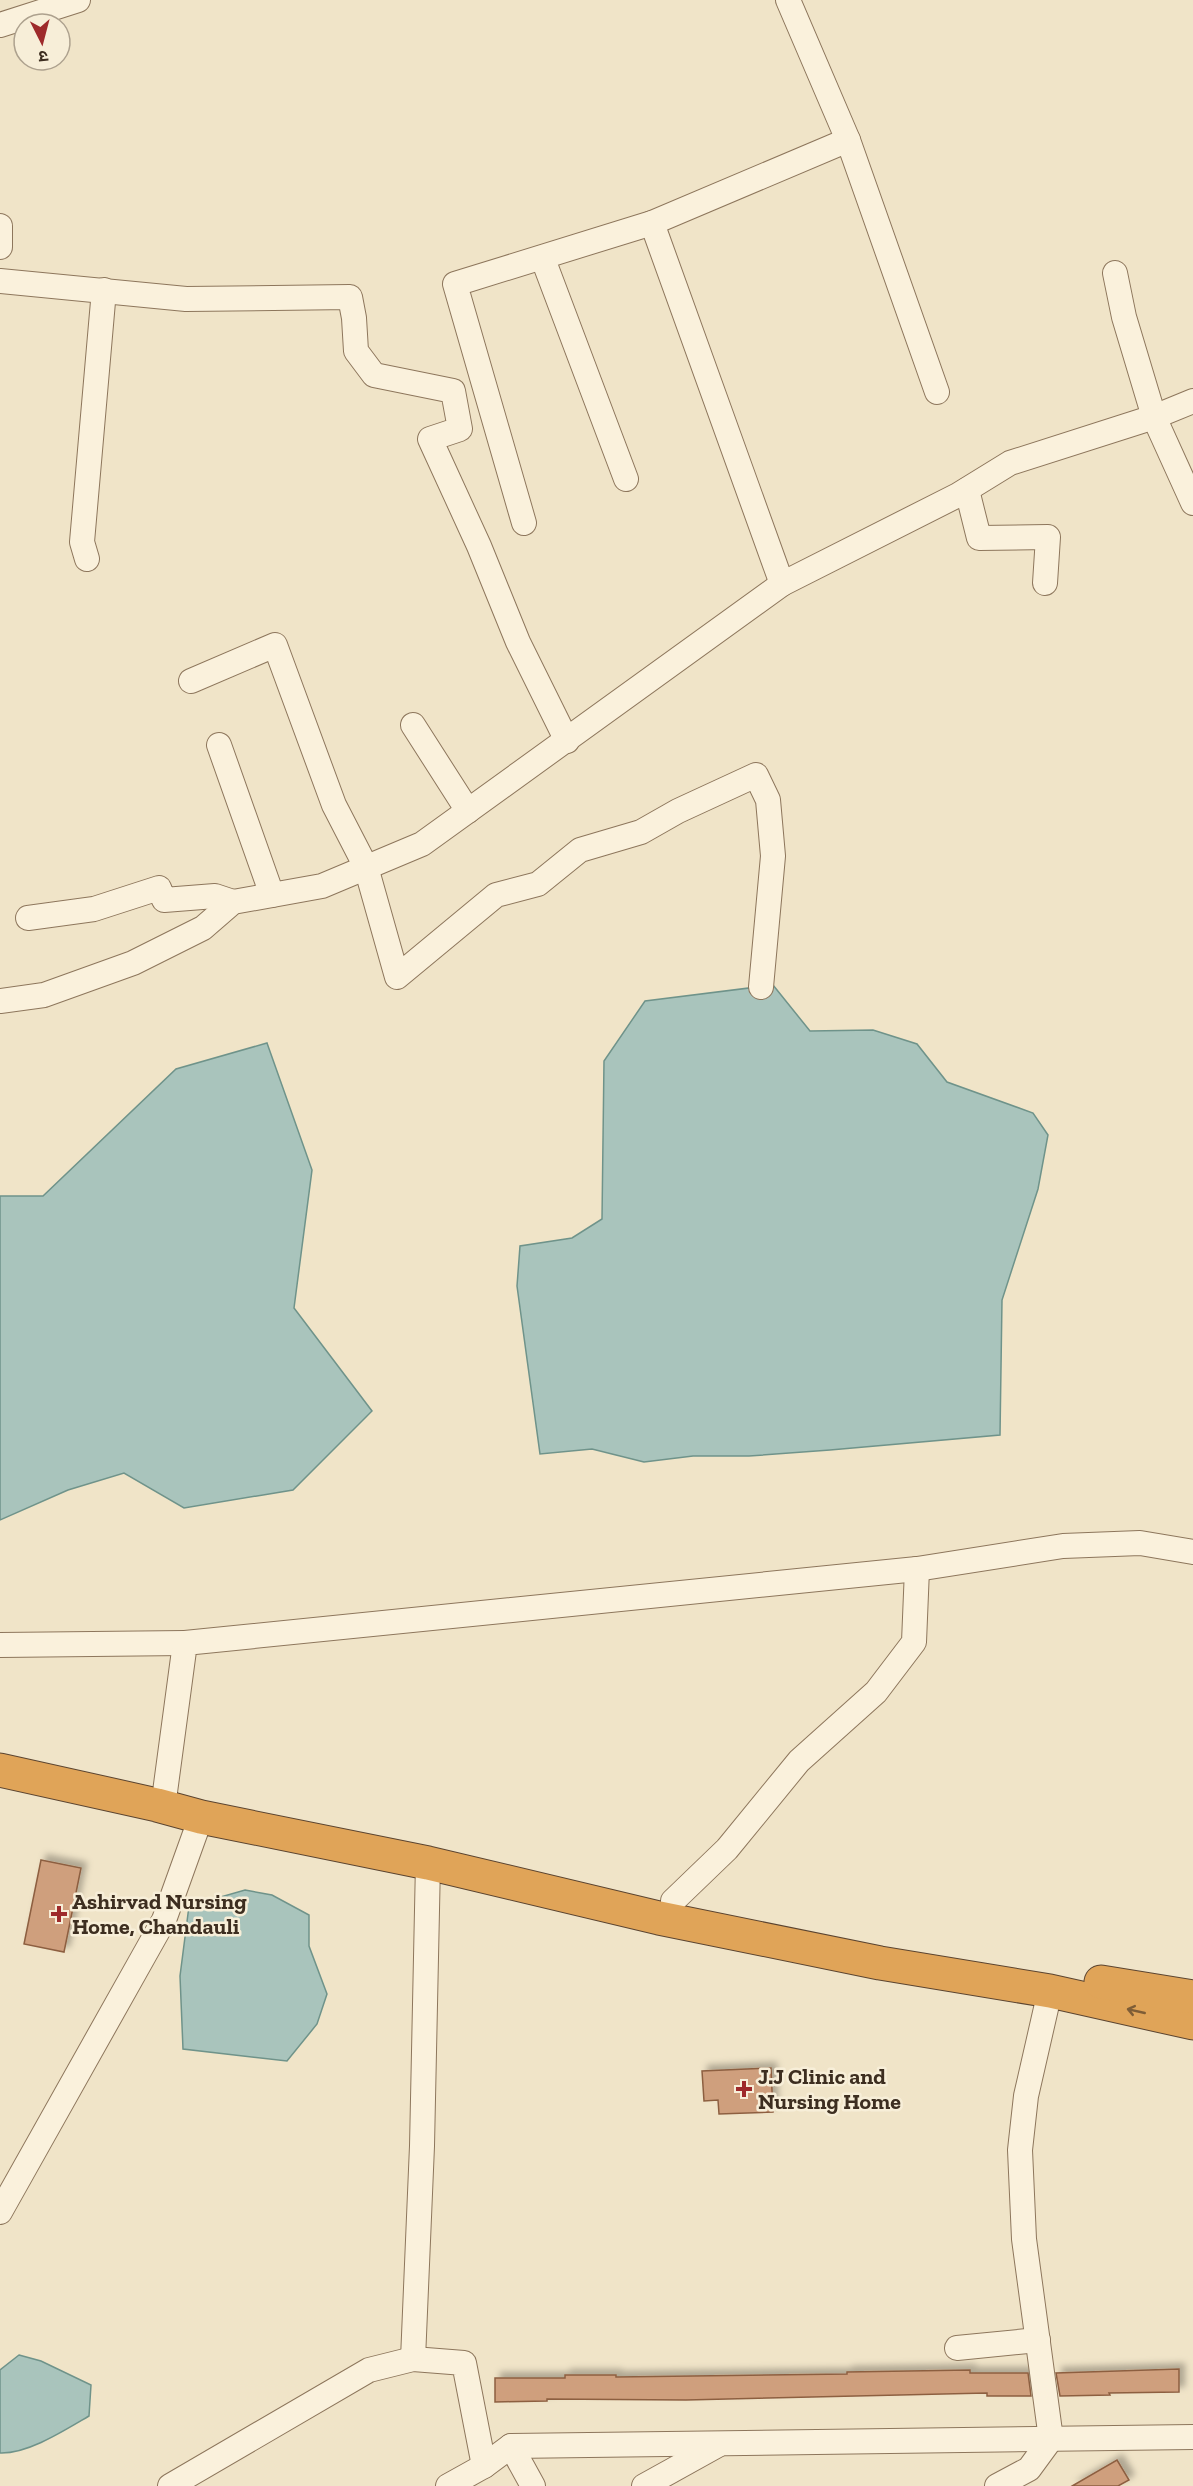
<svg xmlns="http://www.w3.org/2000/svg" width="1193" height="2486" viewBox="0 0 1193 2486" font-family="'Zilla Slab','Noto Sans Devanagari',serif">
	<defs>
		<filter id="shadow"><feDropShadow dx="5.5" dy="-5.5" stdDeviation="3" flood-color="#0004"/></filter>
	</defs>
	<rect width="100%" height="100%" fill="#f0e4c8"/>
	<g fill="#a9c4bc" stroke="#6f938a" stroke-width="1.5">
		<polygon points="773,985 810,1031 873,1030 917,1044 947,1082 1033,1113 1048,1135 1038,1189 1002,1300 1000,1435 830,1450 749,1456 693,1456 644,1462 592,1449 540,1454 517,1286 520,1246 572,1238 602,1219 604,1061 645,1001"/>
		<polygon points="267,1043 312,1170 294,1308 372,1411 293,1490 184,1508 124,1473 68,1490 0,1520 0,1196 43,1196 176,1069"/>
		<polygon points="245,1890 272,1895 309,1915 309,1946 327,1994 317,2024 287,2061 183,2049 180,1976 189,1906"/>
		<path d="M 19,2355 L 41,2361 L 91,2385 L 89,2416 C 65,2430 28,2454 0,2453 L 0,2370 Z"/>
	</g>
	<g fill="#cf9f7d" stroke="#8d5f41" stroke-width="1.5" filter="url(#shadow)">
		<polygon points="41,1860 81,1868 64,1952 24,1944"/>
		<polygon points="771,2068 773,2112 719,2114 718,2100 704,2101 702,2071"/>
		<polygon points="1179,2369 1179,2392 1109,2393 1110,2395 1060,2396 1056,2373"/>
		<polygon points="970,2370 970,2373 1028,2373 1031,2396 987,2396 987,2393 686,2400 547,2399 547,2401 495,2402 495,2378 565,2378 565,2375 616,2375 616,2377 847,2374 847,2372"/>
		<polygon points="1117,2460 1129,2480 1118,2486 1072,2486"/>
	</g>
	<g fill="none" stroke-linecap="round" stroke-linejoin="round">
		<g stroke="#8d765c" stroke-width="26">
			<g id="minor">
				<polyline points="788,0 848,140 937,392"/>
				<polyline points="0,25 78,0"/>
				<polyline points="652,223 782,584 958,495 1010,463 1154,417 1193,401"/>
				<polyline points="0,247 0,226"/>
				<polyline points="543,259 626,479"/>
				<polyline points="1115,273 1124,317 1154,417 1193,503"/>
				<polyline points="0,281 186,299 350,297 354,318 356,351 374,375 453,391 460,429 430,439 479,546 518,642 567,741"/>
				<polyline points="967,490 979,538 1048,537 1045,583"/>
				<polyline points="524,523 455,284 652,223 848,140"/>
				<polyline points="87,559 82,542 104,290"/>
				<polyline points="191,681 275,645 334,805 366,867 397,977 496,895 538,884 580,850 641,832 678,811 756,775 768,800 773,856 761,987"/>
				<polyline points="413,725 468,811"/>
				<polyline points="219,745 272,895"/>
				<polyline points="28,918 94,909 159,888 164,900 215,896 233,902"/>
				<polyline points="0,1001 44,995 133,963 203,928 233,902 322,886 422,844 782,584"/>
				<polyline points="0,1645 185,1643"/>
				<polyline points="157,1805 165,1792 185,1643 917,1569 1063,1546 1140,1543 1193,1552"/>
				<polyline points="673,1901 727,1849 799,1761 876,1692 914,1642 917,1569"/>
				<polyline points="0,2212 164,1920 201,1817"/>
				<polyline points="957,2348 1038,2340"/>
				<polyline points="413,2359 422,2146 428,1863"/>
				<polyline points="511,2446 533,2486"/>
				<polyline points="170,2486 369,2370 413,2359 464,2363 484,2466"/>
				<polyline points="448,2486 484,2466 511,2446 1193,2437"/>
				<polyline points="644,2486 718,2445"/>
				<polyline points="997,2486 1029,2469 1051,2439 1024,2239 1020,2150 1026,2096 1050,1991"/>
			</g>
		</g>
		<g stroke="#5b4430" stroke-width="35">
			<g id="highway">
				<polyline points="0,1770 157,1805 201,1817 428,1863 659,1918 880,1963 1050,1991 1193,2023"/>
				<polyline points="1101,1982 1193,1997"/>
			</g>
		</g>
		<use href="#minor" stroke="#faf1dc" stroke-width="24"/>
		<use href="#highway" stroke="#e0a458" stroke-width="33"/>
	</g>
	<defs><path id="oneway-shaft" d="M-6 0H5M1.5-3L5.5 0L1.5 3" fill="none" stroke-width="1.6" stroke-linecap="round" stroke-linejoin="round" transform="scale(1.5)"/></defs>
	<use stroke="#7e5d36" href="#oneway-shaft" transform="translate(1136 2011) rotate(-167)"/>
	<g fill="#9e2a2b" stroke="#f7eed8" stroke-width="2">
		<path d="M56 1905h6v6h6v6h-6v6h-6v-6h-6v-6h6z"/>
		<path d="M741 2080h6v6h6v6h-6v6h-6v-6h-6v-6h6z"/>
	</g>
	<g text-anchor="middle" stroke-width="5" stroke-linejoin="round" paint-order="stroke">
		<g font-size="22" font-weight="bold" fill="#3d2e20" stroke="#f7eed8" text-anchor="start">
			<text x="72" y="1909">Ashirvad Nursing<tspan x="72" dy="25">Home, Chandauli</tspan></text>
			<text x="758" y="2084">J.J Clinic and<tspan x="758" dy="25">Nursing Home</tspan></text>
		</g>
	</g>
	<g transform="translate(42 42) rotate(174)"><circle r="28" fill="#f7eed8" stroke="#ada18e" stroke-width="1.5"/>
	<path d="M0-4.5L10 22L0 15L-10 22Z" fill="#9e2a2b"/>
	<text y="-9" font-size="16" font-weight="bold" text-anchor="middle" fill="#3d2e20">उ</text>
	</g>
</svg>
